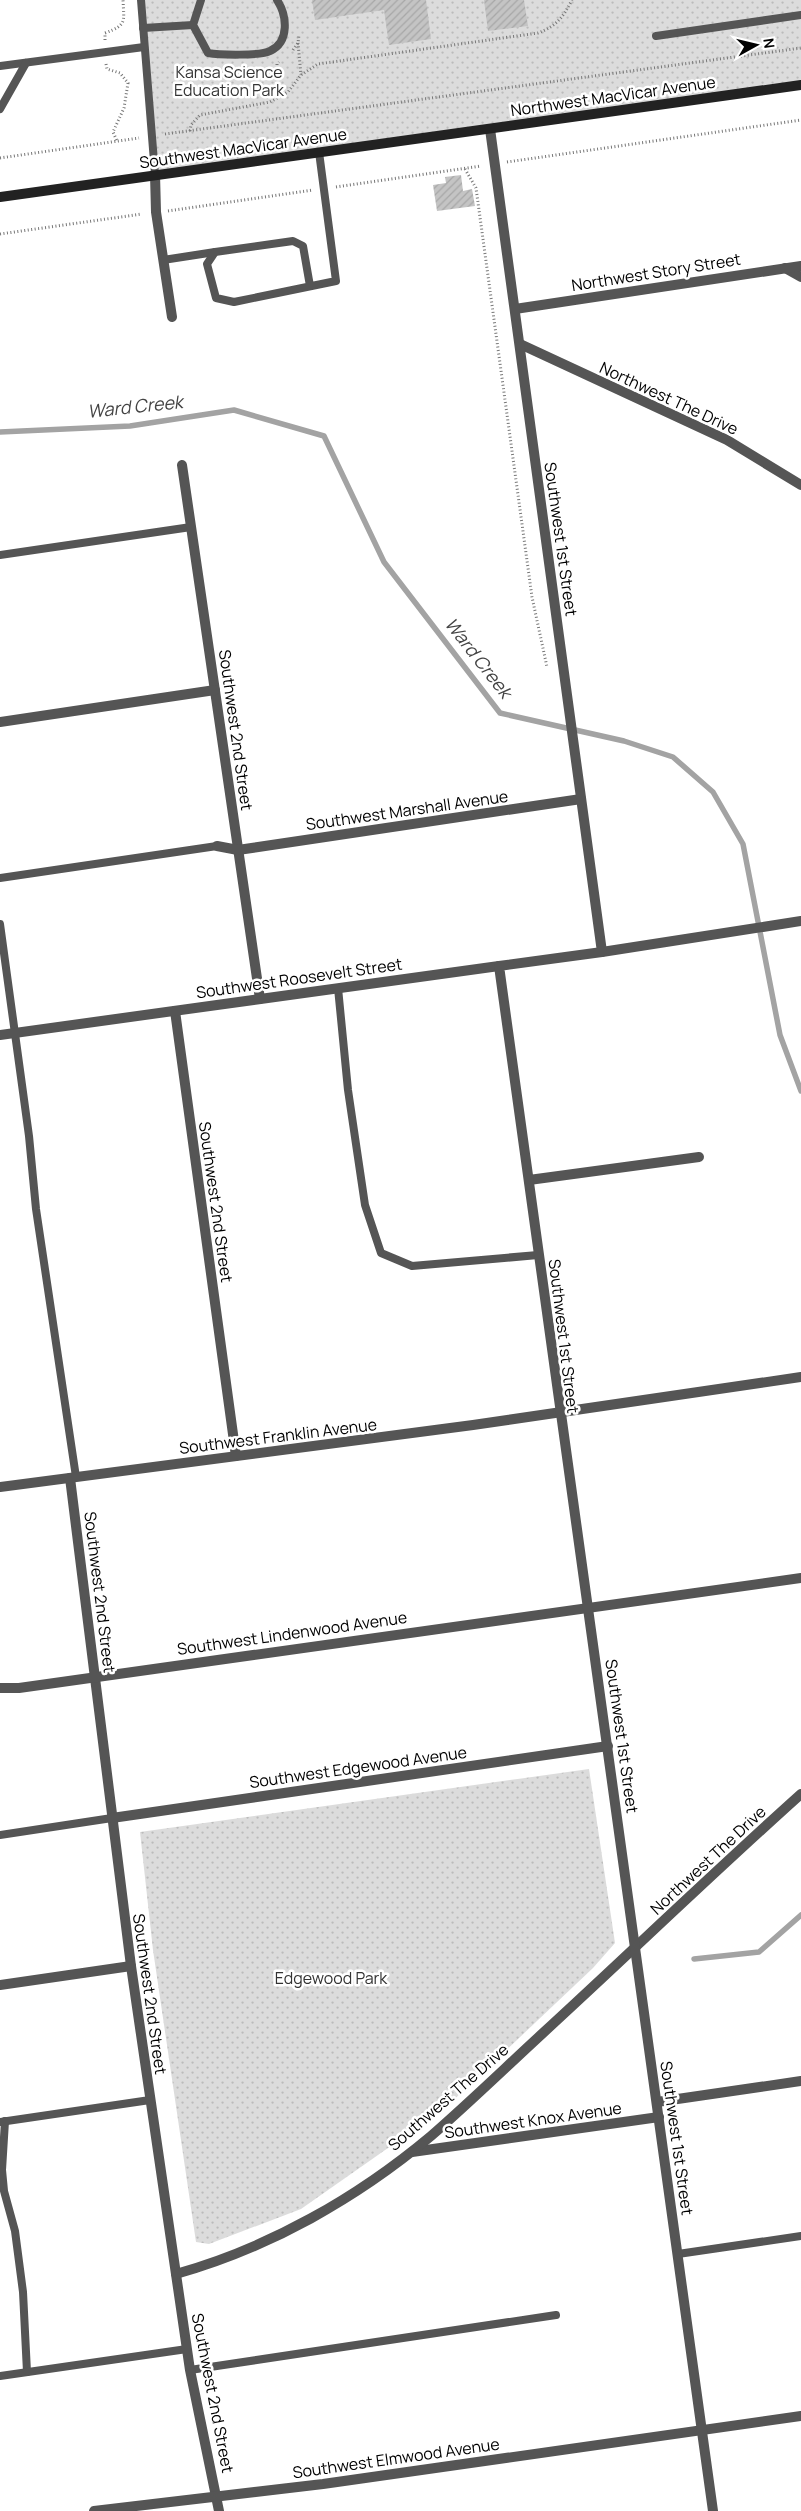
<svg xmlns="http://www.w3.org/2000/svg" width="801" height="2511" viewBox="0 0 801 2511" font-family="Manrope,sans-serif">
	<defs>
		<pattern id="grass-dots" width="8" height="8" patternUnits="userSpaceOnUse" patternTransform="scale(1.25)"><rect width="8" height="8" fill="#dcdcdc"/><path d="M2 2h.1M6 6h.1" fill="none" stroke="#bbb" stroke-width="1.8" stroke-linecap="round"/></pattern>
		<pattern id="building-hatch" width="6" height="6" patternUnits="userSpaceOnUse" patternTransform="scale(1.25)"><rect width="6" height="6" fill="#c4c4c4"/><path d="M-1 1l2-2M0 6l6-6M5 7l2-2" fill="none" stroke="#a7a7a7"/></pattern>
	</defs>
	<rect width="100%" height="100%" fill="#fff"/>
	<g fill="url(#grass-dots)">
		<polygon points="141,0 801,0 801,83 155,174"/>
		<polygon points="589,1769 615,1943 593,1968 445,2108 301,2209 209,2244 196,2242 153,1950 140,1832"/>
	</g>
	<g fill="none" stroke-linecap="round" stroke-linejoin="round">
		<g stroke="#a3a3a3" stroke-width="5.5">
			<polyline points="0,432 130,426 234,410 324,436 384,562 500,713 624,741 673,757 713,792 743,844 780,1035 801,1091"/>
			<polyline points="694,1959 759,1952 801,1915"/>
		</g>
	</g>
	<g fill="url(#building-hatch)">
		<polygon points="312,0 426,0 431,39 389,45 384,10 315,20"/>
		<polygon points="484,0 524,0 528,26 488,31"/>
		<polygon points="461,175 463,191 472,189 475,206 437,211 433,185 446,183 445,177"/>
	</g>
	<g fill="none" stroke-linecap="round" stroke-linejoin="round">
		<g stroke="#777" stroke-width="3" stroke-dasharray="1 2.5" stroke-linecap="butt">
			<path d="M 105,40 L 105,33 C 127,25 124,22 123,0"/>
			<polyline points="298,43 301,75"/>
			<polyline points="293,50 298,43 299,35"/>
			<polyline points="106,64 107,69 120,73 128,83 124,108 113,132 117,141"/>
			<polyline points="277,72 277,64 279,62"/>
			<path d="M 190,131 L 191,125 L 200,115 L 270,102 L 288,92 L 301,75 L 318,64 L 538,33 C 557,26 563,17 572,0"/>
			<polyline points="165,134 801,48"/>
			<polyline points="0,158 139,138"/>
			<polyline points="507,162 801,120"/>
			<polyline points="465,169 476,188 532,597 547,667"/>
			<polyline points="336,187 481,166"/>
			<polyline points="168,211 313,190"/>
			<polyline points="0,234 142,214"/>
		</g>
		<g stroke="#555" stroke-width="8">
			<polyline points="141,0 155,174"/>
			<path d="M 201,0 L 193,25 L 208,53 C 219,55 261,56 270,51 C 290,42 287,15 277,0"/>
			<polyline points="143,28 193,25"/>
			<polyline points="656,36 801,15"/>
			<polyline points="0,66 144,47"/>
			<polyline points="0,109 26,63"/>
			<polyline points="163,260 215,252"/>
			<polyline points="310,286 303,246 293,241 215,252 207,264 216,298 234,302 336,281 319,152"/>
			<polyline points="0,555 191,527"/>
			<polyline points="0,878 217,846"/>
			<polyline points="0,924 29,1136 36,1209 76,1477"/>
			<polyline points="338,988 348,1090 365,1205 381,1253 412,1266 538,1255"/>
			<polyline points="0,1835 112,1818"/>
			<polyline points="5,2121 2,2170 4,2191 15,2231 23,2292 27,2372"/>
			<polyline points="0,2122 150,2100"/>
			<polyline points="678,2254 801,2236"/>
			<polyline points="190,2370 556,2315"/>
			<polyline points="0,2376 187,2349"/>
		</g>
		<g stroke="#555" stroke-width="10">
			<polyline points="155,174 156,212 172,317"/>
			<polyline points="785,268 801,277"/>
			<polyline points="515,309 801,266"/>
			<polyline points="520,344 727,440 801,485"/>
			<polyline points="182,465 260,999"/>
			<polyline points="0,722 215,690"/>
			<polyline points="217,846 238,850 581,799"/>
			<polyline points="602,952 801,921"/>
			<polyline points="175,1011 236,1456"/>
			<polyline points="0,1035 499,966"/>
			<polyline points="529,1180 699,1157"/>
			<polyline points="70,1478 131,1966 190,2370 219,2511"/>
			<polyline points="0,1487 473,1425 801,1377"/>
			<polyline points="0,1688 19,1688 801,1578"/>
			<polyline points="112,1818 608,1746"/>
			<polyline points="0,1985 131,1966"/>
			<polyline points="657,2102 801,2081"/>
			<polyline points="412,2152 659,2117"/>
			<path d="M 176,2274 C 269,2248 357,2198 431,2136 C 469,2103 506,2067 543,2033 C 629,1954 714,1872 801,1794"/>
			<polyline points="94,2511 323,2484 801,2416"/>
		</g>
		<polyline stroke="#555" stroke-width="10" points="490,129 602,952 499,966 713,2511"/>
		<polyline stroke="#222" stroke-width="10" points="0,197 801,85"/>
	</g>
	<g text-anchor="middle" stroke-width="5" stroke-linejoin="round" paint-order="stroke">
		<g font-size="16" fill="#333" stroke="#fff">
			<text x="229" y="78">Kansa Science<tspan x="229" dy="18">Education Park</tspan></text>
			<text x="331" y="1984">Edgewood Park</text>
		</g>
		<g font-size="16" fill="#000" stroke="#fff">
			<text transform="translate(613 96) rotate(-8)" y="6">Northwest MacVicar Avenue</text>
			<text transform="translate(243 148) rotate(-8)" y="6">Southwest MacVicar Avenue</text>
			<text transform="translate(656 272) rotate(-9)" y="6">Northwest Story Street</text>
			<text transform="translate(669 398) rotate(25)" y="6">Northwest The Drive</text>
			<text transform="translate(561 539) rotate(82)" y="6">Southwest 1st Street</text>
			<text transform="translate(236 730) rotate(82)" y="6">Southwest 2nd Street</text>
			<text transform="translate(407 810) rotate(-8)" y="6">Southwest Marshall Avenue</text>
			<text transform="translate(299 978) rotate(-8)" y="6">Southwest Roosevelt Street</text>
			<text transform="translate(216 1202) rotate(82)" y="6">Southwest 2nd Street</text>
			<text transform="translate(564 1336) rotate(83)" y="6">Southwest 1st Street</text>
			<text transform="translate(278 1436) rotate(-7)" y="6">Southwest Franklin Avenue</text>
			<text transform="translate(100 1592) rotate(83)" y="6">Southwest 2nd Street</text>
			<text transform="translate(292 1633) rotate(-8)" y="6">Southwest Lindenwood Avenue</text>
			<text transform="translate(622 1736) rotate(82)" y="6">Southwest 1st Street</text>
			<text transform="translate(358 1767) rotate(-8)" y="6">Southwest Edgewood Avenue</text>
			<text transform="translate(708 1860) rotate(-43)" y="6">Northwest The Drive</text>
			<text transform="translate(150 1994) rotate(82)" y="6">Southwest 2nd Street</text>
			<text transform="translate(448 2097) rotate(-41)" y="6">Southwest The Drive</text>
			<text transform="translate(533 2120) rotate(-8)" y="6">Southwest Knox Avenue</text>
			<text transform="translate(677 2138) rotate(82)" y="6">Southwest 1st Street</text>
			<text transform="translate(213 2393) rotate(79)" y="6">Southwest 2nd Street</text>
			<text transform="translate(396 2458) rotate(-8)" y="6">Southwest Elmwood Avenue</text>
		</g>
		<g font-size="18" font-style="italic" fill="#444" stroke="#fff">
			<text transform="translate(135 407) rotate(-6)" y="6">Ward Creek</text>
			<text transform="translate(478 658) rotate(52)" y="6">Ward Creek</text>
		</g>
	</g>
	<g transform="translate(756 45) rotate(82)" stroke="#ffffff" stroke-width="4" paint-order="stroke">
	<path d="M0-4L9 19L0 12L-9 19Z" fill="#000000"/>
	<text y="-8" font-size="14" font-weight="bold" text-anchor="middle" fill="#000000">N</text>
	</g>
</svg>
